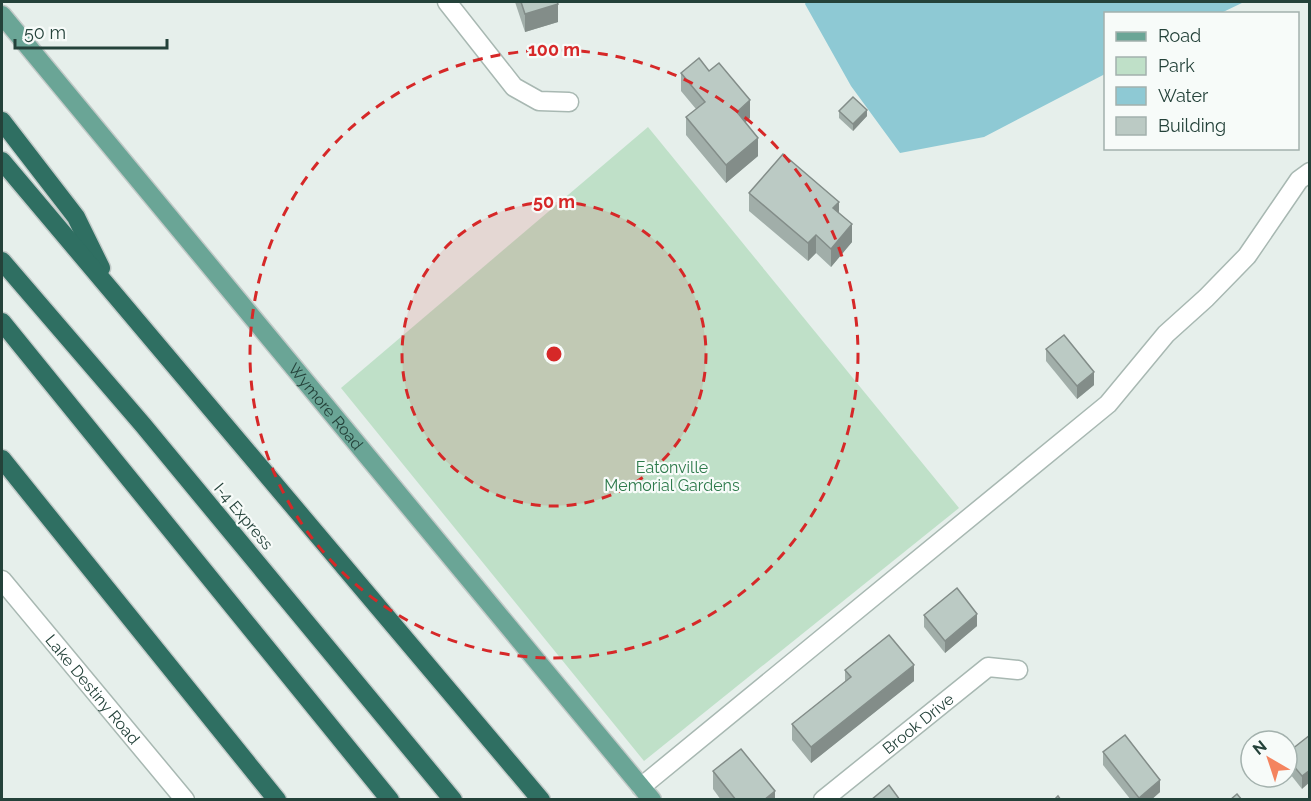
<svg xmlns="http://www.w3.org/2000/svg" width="1311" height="801" viewBox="0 0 1311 801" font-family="Raleway,sans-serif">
	<rect width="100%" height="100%" fill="#e6efeb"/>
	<polygon fill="#bfe0c8" points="648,127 959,508 644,761 341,388"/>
	<polygon fill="#8ec9d4" points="806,2 1244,2 1221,13 1106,14 1105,74 984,137 900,153 851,86 805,4"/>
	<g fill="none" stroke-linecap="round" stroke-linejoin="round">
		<g stroke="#a8b8b2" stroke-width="21">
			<g id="minor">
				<polyline points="447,2 514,87 539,101 569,102"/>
				<path id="s1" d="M 2,580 L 185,800"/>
				<polyline points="641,787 1108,404 1166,334 1206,298 1247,256 1299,180 1310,172"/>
				<path id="s2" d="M 823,800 L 988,667 L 1018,670"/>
			</g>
		</g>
		<g stroke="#c2cac8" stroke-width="21">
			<g id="major">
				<path id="s3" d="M 2,15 L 652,800"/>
			</g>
		</g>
		<g stroke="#c2cac8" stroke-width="21">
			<g id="highway">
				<polyline points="2,121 76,217 101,268"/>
				<polyline points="2,161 541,800"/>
				<polyline points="2,261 143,425 453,800"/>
				<polyline points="2,322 390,800"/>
				<polyline points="2,459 277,800"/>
			</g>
		</g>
		<use href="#minor" stroke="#fff" stroke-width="18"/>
		<use href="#major" stroke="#6aa596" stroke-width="18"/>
		<use href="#highway" stroke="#2f6f62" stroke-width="18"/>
	</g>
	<g fill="#a1aea9">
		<polygon points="515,2 557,2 558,22 525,32"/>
		<polygon points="681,73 750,118 745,122 758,156 726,183 686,135 686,117 696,109 681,91"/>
		<polygon points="839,111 867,116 853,131 839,118"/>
		<polygon points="749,193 839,213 852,242 831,267 816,253 808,261 749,211"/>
		<polygon points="1046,349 1094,385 1077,399 1046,361"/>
		<polygon points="924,615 977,626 945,653 924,627"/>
		<polygon points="845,670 914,681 811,763 792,740 792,724 845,682"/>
		<polygon points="1310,735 1302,789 1287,770 1287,753"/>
		<polygon points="1103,752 1160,792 1151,800 1131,800 1103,765"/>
		<polygon points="713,771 775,800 721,800 713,789"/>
	</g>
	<g fill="#838d89">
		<polygon points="558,4 558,22 525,32 525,14"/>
		<polygon points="750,100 750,118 737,130 737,112"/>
		<polygon points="867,110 867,116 853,131 853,124"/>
		<polygon points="758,138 758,156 726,183 726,165"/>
		<polygon points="839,202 839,220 833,208"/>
		<polygon points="852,224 852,242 831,267 831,249"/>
		<polygon points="816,235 816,253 808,261 808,243"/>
		<polygon points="1094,372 1094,385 1077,399 1077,386"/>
		<polygon points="977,614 977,626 945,653 945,641"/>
		<polygon points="914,665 914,681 811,763 811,747"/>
		<polygon points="1310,770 1310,782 1302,789 1302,776"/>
		<polygon points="1160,780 1160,792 1151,800 1139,800 1139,798"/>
		<polygon points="775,791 775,800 764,800"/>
	</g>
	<g fill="#bbcac4" stroke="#838d89" stroke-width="1.5">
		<polygon points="521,2 557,2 558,4 525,14"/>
		<polygon points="699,58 709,71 719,63 750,100 737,112 758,138 726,165 686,117 705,102 681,73"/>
		<polygon points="853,97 867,110 853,124 839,111"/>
		<polygon points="783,154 839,202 833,208 852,224 831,249 816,235 808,243 749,193"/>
		<polygon points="1064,335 1094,372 1077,386 1046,349"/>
		<polygon points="957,588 977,614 945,641 924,615"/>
		<polygon points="889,635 914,665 811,747 792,724 851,677 845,670"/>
		<polygon points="1125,735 1160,780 1139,798 1103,752"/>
		<polygon points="1310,735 1310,770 1302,776 1287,758 1287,753"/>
		<polygon points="741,749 775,791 764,800 736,800 713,771"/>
		<polygon points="889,785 900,800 871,800"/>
		<polygon points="1237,794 1242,800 1230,800"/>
		<polygon points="1058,796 1061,800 1054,800"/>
	</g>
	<circle cx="554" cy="354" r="152" fill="#d62828" fill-opacity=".12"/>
	<g fill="none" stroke="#d62828" stroke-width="3" stroke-dasharray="10 8">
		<circle cx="554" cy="354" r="152"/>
		<circle cx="554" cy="354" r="304"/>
	</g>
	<g text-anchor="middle" stroke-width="4.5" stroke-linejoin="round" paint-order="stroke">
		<g font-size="16" fill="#24423a" stroke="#f7fbf9">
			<text dy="6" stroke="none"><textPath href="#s3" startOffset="508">Wymore Road</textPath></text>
			<text transform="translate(244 516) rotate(50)" y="6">I-4 Express</text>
			<text dy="6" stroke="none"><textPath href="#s1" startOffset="142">Lake Destiny Road</textPath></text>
			<text dy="6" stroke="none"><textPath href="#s2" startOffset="122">Brook Drive</textPath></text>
		</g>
		<g font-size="16" fill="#2d7a4b" stroke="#f7fbf9">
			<text x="672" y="473">Eatonville<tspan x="672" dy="18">Memorial Gardens</tspan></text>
		</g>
	</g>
	<circle cx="554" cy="354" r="9" fill="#d62828" stroke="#f7fbf9" stroke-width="3"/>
	<g font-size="18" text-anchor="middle" font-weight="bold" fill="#d62828" stroke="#f7fbf9" stroke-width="4.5" stroke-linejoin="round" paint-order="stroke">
		<text x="554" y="56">100 m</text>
		<text x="554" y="208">50 m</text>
	</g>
	<rect width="1311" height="801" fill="none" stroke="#24423a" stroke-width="6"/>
	<rect x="1104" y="12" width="195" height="138" fill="#f7fbf9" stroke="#a3b1ad" stroke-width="1.5"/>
	<rect x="1116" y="32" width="30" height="9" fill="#6aa596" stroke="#a3b1ad" stroke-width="1.5"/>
	<text x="1158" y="42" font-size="18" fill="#24423a">Road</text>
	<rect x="1116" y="57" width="30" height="18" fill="#bfe0c8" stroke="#a3b1ad" stroke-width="1.5"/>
	<text x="1158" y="72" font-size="18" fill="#24423a">Park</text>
	<rect x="1116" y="87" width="30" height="18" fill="#8ec9d4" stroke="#a3b1ad" stroke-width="1.5"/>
	<text x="1158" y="102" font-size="18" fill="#24423a">Water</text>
	<rect x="1116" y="117" width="30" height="18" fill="#bbcac4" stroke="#a3b1ad" stroke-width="1.5"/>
	<text x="1158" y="132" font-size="18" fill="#24423a">Building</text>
	<g transform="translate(1269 759) rotate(321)"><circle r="28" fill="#f7fbf9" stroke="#a3b1ad" stroke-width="1.5"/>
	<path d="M0-4.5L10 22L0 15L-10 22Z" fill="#f4845f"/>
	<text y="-9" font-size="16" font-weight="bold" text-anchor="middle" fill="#24423a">N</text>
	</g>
	<path d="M15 39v9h152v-9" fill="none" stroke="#24423a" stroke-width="3"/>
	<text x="24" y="39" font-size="18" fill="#24423a" stroke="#f7fbf9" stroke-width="4.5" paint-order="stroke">50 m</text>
</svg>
